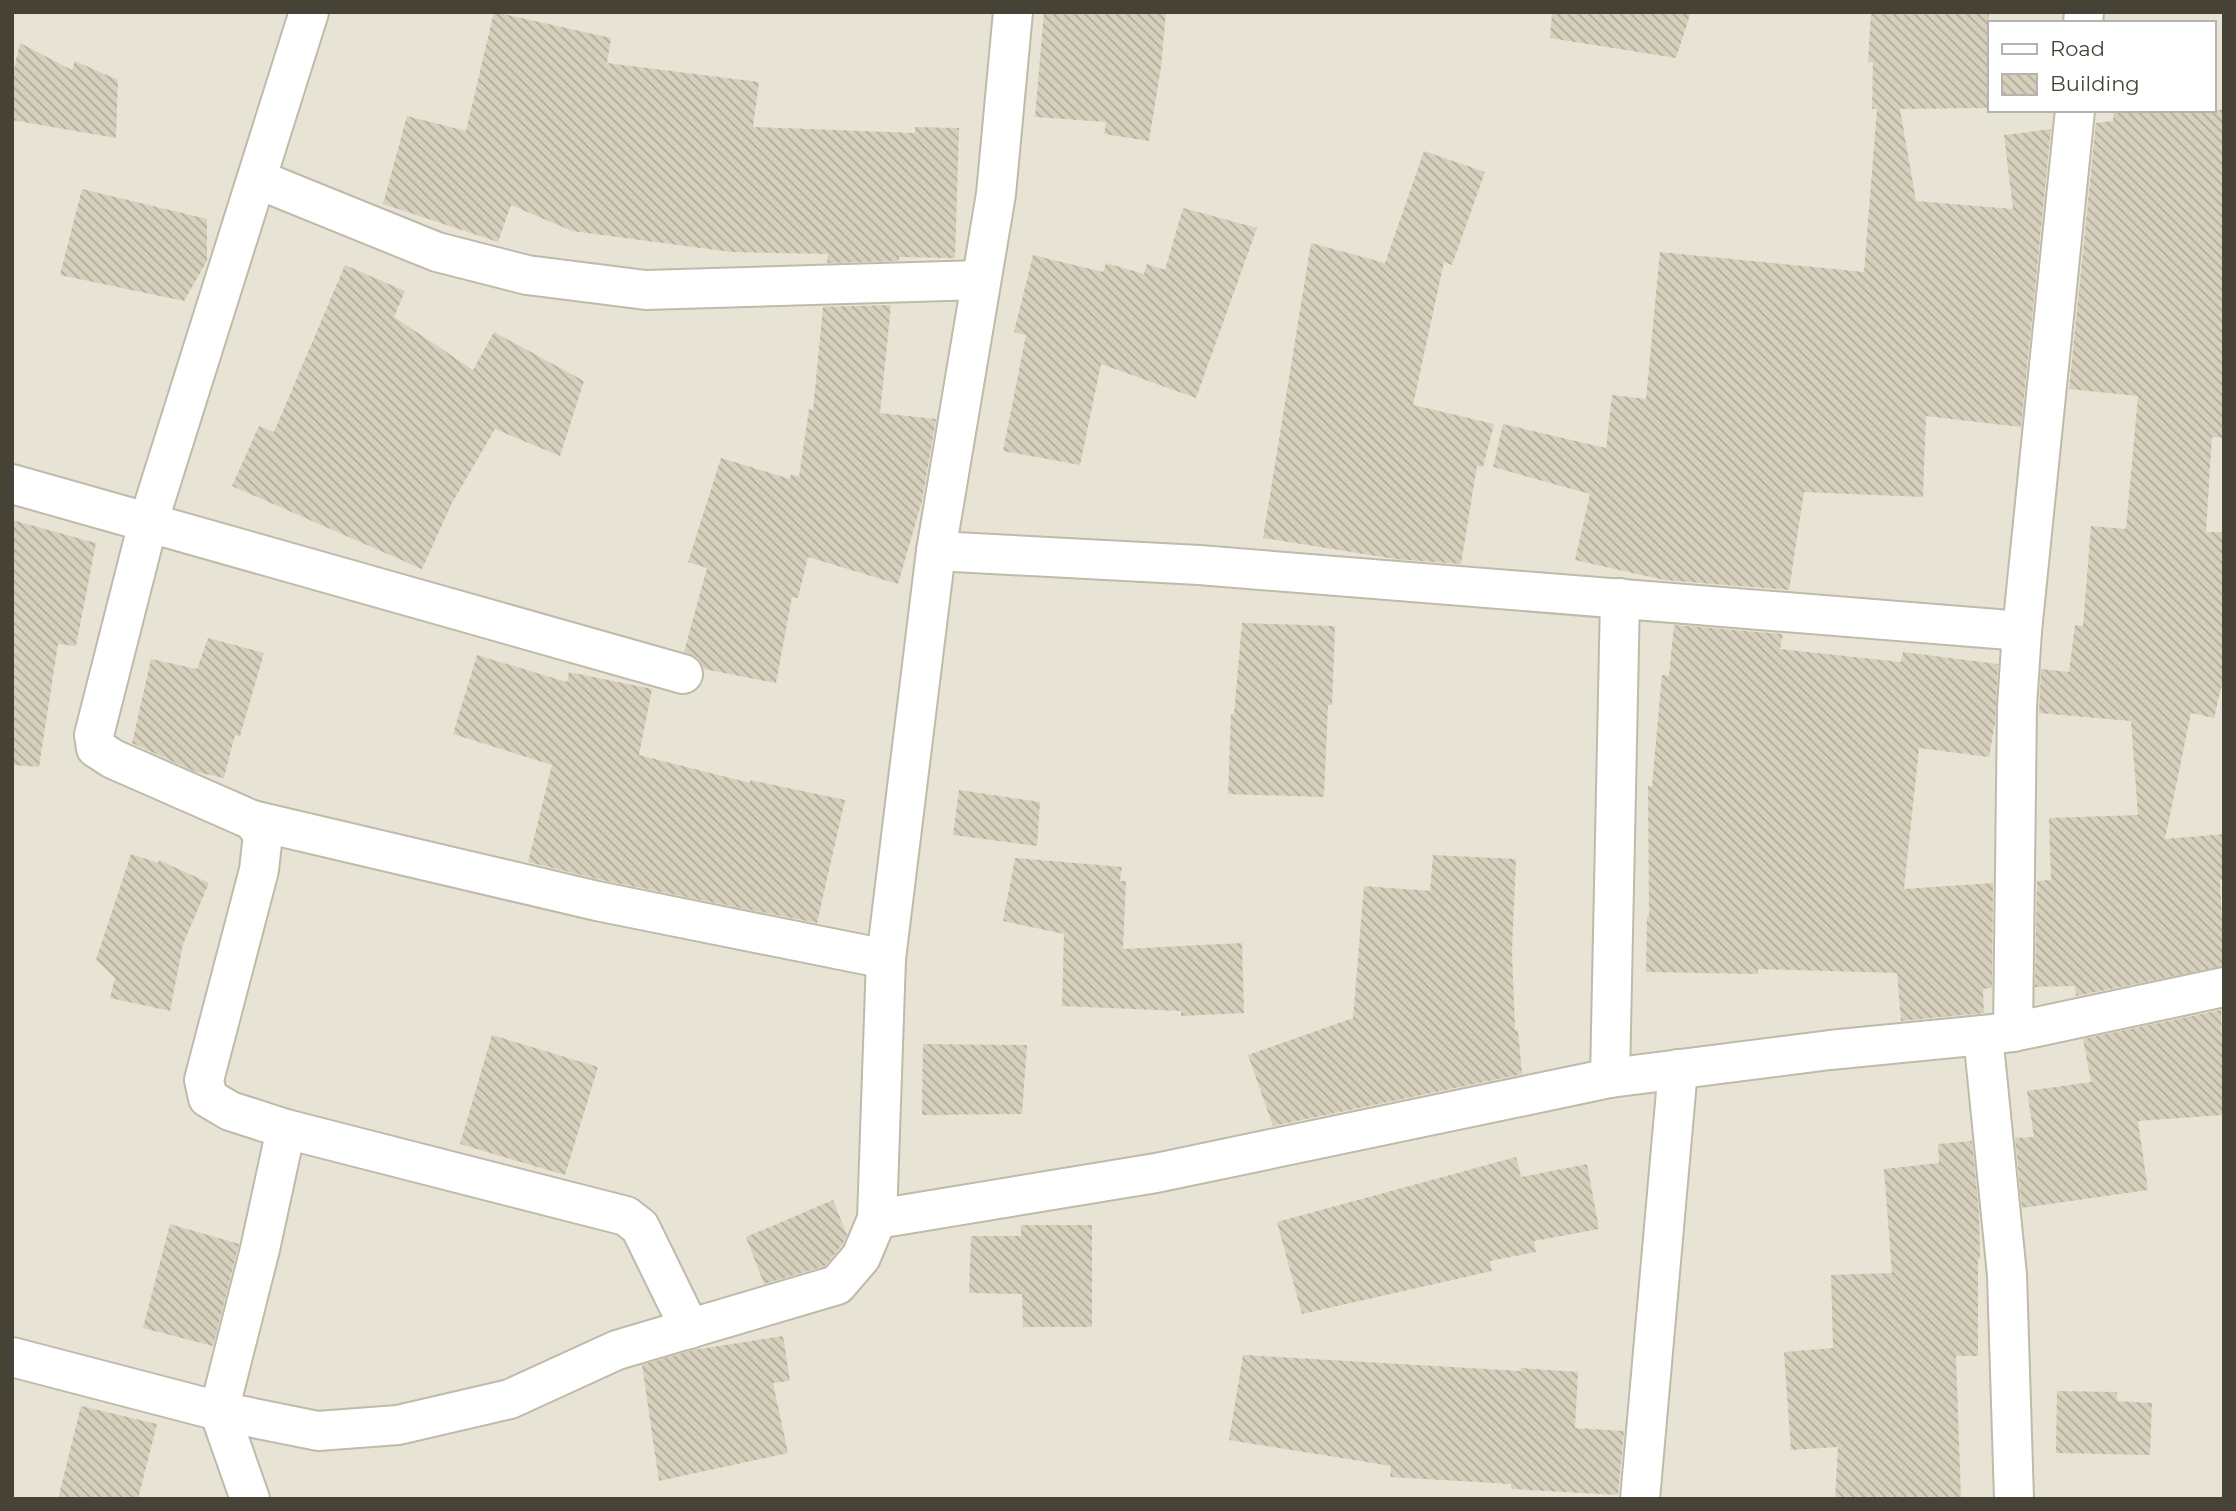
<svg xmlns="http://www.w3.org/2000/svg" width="2236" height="1511" viewBox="0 0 2236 1511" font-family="Montserrat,sans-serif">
	<defs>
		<pattern id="building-back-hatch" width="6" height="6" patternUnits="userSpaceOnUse" patternTransform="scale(1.75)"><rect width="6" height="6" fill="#d6cfbc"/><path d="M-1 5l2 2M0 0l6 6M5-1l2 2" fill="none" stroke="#afaa9a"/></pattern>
	</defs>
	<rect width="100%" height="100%" fill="#f4f1e7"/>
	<path fill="#e8e4d5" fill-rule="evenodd" d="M 12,12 L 2224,12 L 2224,1499 L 12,1499 ZM 1989,23 L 2213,23 L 2213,110 L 1989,110 Z"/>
	<g fill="url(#building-back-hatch)">
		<polygon points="494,12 611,38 607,63 759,82 753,127 915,133 915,127 959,128 955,258 899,257 899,261 827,263 828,254 731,252 572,231 511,205 498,242 383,204 407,116 466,131"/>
		<polygon points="1044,12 1166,12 1161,67 1149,141 1104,134 1106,122 1035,117"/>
		<polygon points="1552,12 1691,12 1676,58 1550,38"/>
		<polygon points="1871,12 1989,12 1989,108 1900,109 1916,201 2013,209 2004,135 2051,129 2021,427 1926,416 1923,497 1804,492 1789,590 1664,580 1575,560 1590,494 1493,467 1503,424 1606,448 1612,395 1646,399 1660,252 1864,272 1877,109 1872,109 1873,62 1868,62"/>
		<polygon points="20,43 72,70 75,61 118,80 116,138 12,120 12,78"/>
		<polygon points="2114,110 2224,110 2224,438 2212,437 2206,532 2224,532 2224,676 2214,718 2191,713 2165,839 2224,834 2224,880 2220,880 2224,966 2076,996 2075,986 2035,987 2037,881 2051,880 2049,818 2138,815 2131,721 2039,713 2041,669 2069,672 2075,625 2083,626 2091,526 2126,529 2138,396 2069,389 2096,123 2113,121"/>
		<polygon points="1424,151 1485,172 1452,265 1444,262 1413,405 1494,424 1483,467 1477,466 1461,564 1395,559 1263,538 1311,243 1385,263"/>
		<polygon points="82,189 207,219 207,261 184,301 60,275"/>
		<polygon points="1183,208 1257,228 1196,398 1101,364 1080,465 1003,451 1026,335 1014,332 1033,255 1103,272 1106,263 1144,274 1147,264 1165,270"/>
		<polygon points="345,265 405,291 394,317 473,370 494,332 584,381 560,456 495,429 452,503 422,569 232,486 259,426 274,432"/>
		<polygon points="891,305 880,413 936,419 922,501 898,584 808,557 798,598 792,597 776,683 704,669 698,658 684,652 707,568 688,562 721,458 790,479 791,474 799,477 809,409 813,410 823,307"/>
		<polygon points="12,520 96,543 76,646 58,644 39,767 12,765"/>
		<polygon points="1242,623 1335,626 1332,705 1328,705 1324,797 1228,794 1231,714 1234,714"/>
		<polygon points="1674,625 1783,634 1780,649 1901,662 1903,652 1998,664 1995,723 1989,757 1919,748 1904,889 1993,883 1992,988 1983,989 1984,1013 1901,1021 1897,973 1758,969 1758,974 1646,972 1647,917 1649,917 1648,786 1652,786 1662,675 1669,676"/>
		<polygon points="208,638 264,653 240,736 235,735 224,778 196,772 132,743 151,659 197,669"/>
		<polygon points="477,655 567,682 569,672 652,689 639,755 750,783 750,780 845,800 817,923 602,880 528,862 552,765 453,734"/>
		<polygon points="959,790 1040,802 1037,846 953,835"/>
		<polygon points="131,854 158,863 159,860 209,883 183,944 170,1011 110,998 115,978 96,960"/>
		<polygon points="1433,855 1516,859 1512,951 1515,1030 1518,1030 1522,1074 1273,1126 1248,1055 1353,1018 1364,886 1430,891"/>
		<polygon points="1015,858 1122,867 1120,881 1126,881 1123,949 1242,943 1244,1013 1181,1016 1181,1011 1062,1006 1064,934 1003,921"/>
		<polygon points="2221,1010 2224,1115 2138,1121 2148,1190 2022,1208 2015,1138 2034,1137 2027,1091 2091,1082 2083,1039"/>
		<polygon points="492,1035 598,1067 565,1175 460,1144"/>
		<polygon points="923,1044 1027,1045 1022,1114 922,1115"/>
		<polygon points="1972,1141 1979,1214 1980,1259 1978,1259 1978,1356 1956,1356 1961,1499 1835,1499 1838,1447 1791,1450 1784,1352 1833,1348 1831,1275 1892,1273 1884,1169 1939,1163 1938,1144"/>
		<polygon points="1516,1157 1521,1177 1587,1164 1599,1229 1534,1241 1536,1252 1490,1261 1492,1271 1302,1314 1277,1222"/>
		<polygon points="833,1200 847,1235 842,1245 825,1266 764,1284 746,1237"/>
		<polygon points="170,1224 239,1244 213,1346 143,1328"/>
		<polygon points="1021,1225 1092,1225 1092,1327 1023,1327 1022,1294 969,1293 971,1236 1021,1236"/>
		<polygon points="783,1336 790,1381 773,1383 788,1453 659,1481 642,1365 693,1350"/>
		<polygon points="1243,1355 1521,1371 1521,1368 1578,1372 1575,1428 1624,1431 1618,1495 1511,1489 1511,1484 1390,1477 1391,1466 1229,1440"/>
		<polygon points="2057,1391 2117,1392 2117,1401 2152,1403 2150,1455 2056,1453"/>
		<polygon points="81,1406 157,1424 138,1499 58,1499"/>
	</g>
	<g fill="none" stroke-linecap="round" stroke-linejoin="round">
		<g stroke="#bfbaaa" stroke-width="42">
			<g id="minor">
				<polyline points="309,12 148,523 94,735 96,748 113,759 252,820 263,834 259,870 204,1080 208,1098 230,1111 286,1129 626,1216 640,1227 690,1329"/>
				<polyline points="2083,23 2084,12"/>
				<polyline points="257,179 437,252 527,275 646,290 981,280"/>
				<polyline points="12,484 683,674"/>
				<polyline points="936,551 1199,565 2022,631"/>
				<polyline points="252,820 597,901 886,959"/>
				<polyline points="2013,1032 2017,706 2022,631 2075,110"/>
				<polyline points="1983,1035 2007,1275 2014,1499"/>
				<polyline points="1610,1078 1620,598"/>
				<polyline points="877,1219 1156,1173 1610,1078 1830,1050 2013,1032 2224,987"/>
				<polyline points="12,1357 219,1411 318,1431 398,1425 510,1399 617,1350 837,1285 861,1257 877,1219 886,959 936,551 996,194 1013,12"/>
				<polyline points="250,1499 219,1411 260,1249 286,1129"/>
				<polyline points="1640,1499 1678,1069"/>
			</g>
		</g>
		<use href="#minor" stroke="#fff" stroke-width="38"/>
	</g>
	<rect width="2236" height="1511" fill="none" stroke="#474236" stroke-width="28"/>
	<rect x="1988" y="21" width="228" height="91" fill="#ffffff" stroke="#b5b3af" stroke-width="2"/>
	<rect x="2002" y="44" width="35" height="10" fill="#ffffff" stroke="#b5b3af" stroke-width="2"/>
	<text x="2050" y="56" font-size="21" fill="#474236">Road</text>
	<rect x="2002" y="74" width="35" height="21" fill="url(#building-back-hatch)" stroke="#b5b3af" stroke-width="2"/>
	<text x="2050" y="91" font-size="21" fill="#474236">Building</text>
</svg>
